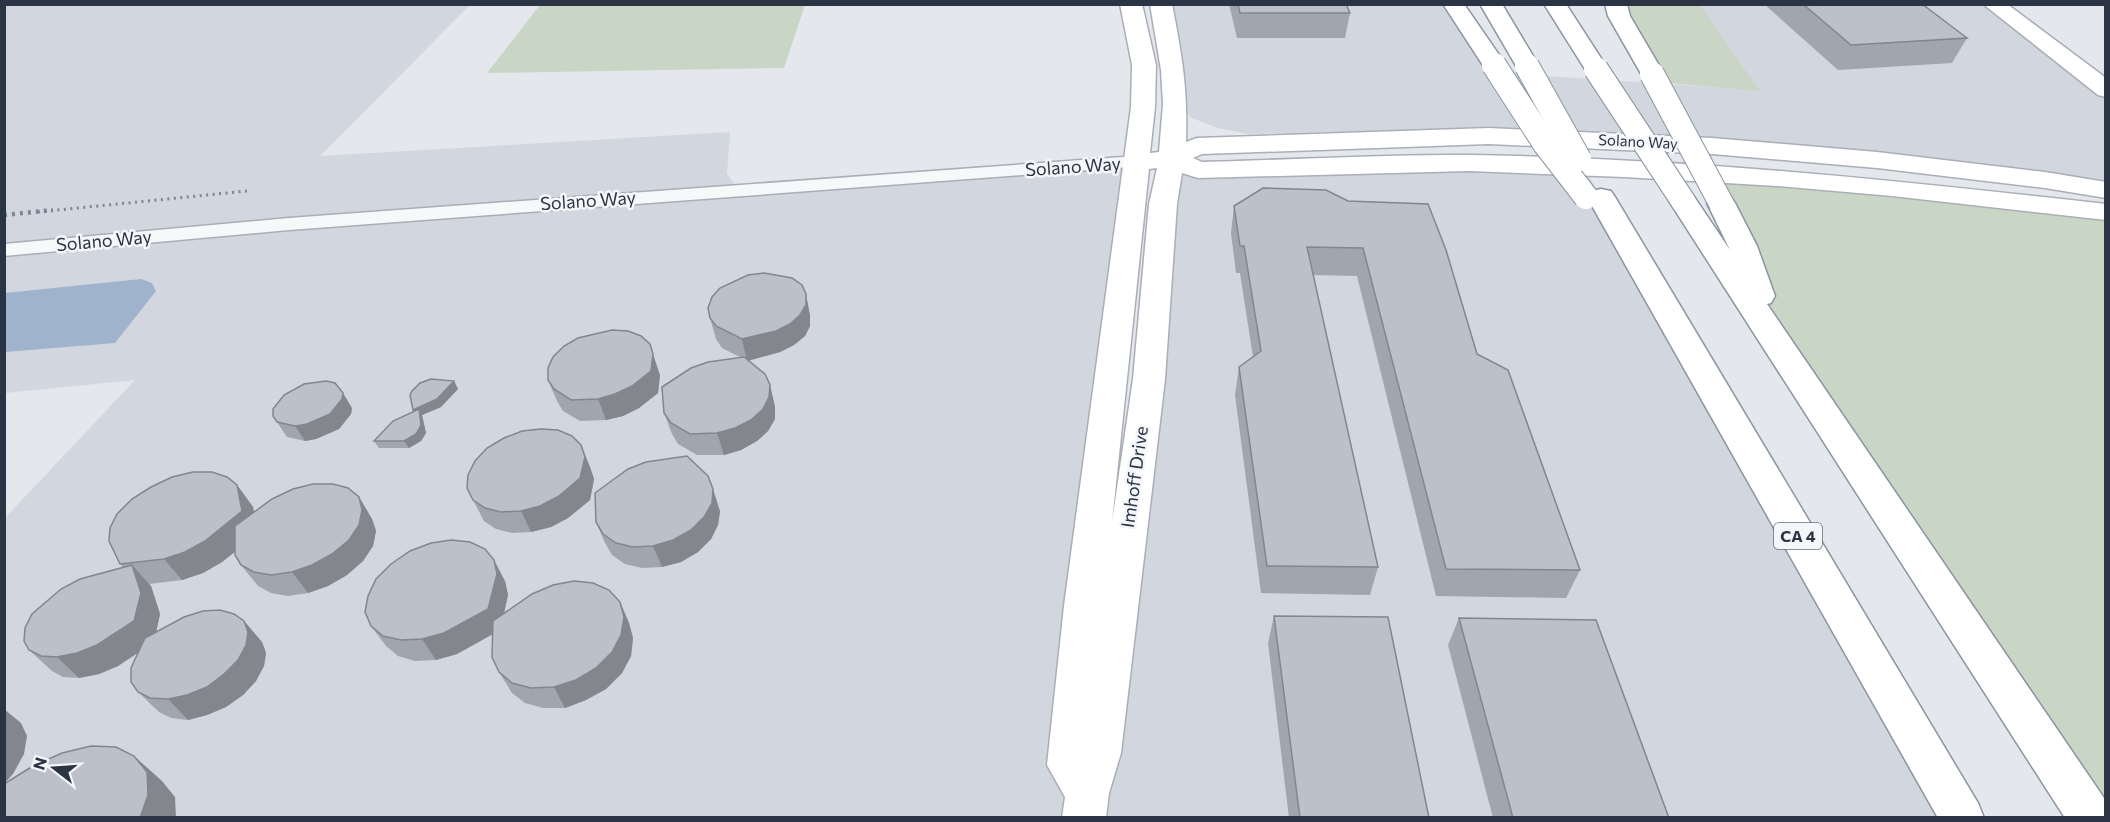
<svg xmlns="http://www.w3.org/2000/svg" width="2110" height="822" viewBox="0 0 2110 822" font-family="Commissioner,sans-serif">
	<rect width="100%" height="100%" fill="#e4e7ec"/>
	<g fill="#d2d6de">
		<polygon points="5,5 470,5 320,156 730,132 727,173 738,190 1136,162 1087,793 1172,159 1198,170 1584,168 1962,817 5,817 4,519 135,380 5,393"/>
		<polygon points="1161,5 1453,5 1500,73 1759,90 1700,5 1993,5 2105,90 2105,181 1877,160 1394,131 1248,134 1218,128 1192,118 1175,104"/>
	</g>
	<g fill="#c9d6c5">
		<polygon points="540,5 540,4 805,5 784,68 487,73"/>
		<polygon points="1616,5 1700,5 1760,91 1655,82"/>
		<polygon points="1704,171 2105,212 2105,817 1773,335"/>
	</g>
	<polygon fill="#9fb4cc" points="141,279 152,283 156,291 115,343 5,352 5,293"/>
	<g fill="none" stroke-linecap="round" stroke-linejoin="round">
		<g stroke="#a9aeb7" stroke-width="3">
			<polygon id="street" points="1136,156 1143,158 1145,162 1143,166 289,230 4,256 4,244 289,218"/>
		</g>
		<g stroke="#a9aeb7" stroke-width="3">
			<g id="secondary">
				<path d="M 1120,4 L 1142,4 L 1156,65 L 1155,107 L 1150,153 L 1159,152 L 1163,104 L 1161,70 L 1150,4 L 1172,4 C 1182,55 1188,90 1186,142 L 1197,138 L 1489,128 L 1712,138 L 1877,152 L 2045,172 L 2106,182 L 2106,198 L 2045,188 L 1877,168 L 1712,154 L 1489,144 L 1202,154 L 1193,158 L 1202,162 C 1291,160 1381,154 1470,155 C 1683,158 1894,180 2106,204 L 2106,220 L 1892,196 L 1777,186 L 1624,177 L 1469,171 L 1198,178 L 1182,173 L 1177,204 L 1165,379 L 1121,753 L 1109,793 L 1106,818 L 1062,818 L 1065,797 L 1047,765 L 1064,606 L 1131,107 L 1132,65 ZM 1157,168 L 1149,204 L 1133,379 L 1112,522 L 1149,169 Z"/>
				<polygon points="1983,4 2007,4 2106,78 2106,97 2098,95"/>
			</g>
		</g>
		<g stroke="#8b94a3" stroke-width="3">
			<g id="highway">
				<polygon points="1443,4 1464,4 1506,65 1502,70 1494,72 1486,70"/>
				<polygon points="1480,4 1502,4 1539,66 1535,71 1527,73 1519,71"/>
				<polygon points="1544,4 1566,4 1608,69 1604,74 1596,76 1588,74"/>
				<polygon points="1605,4 1627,4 1630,16 1664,74 1660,79 1652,81 1644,79 1608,16"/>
				<polygon points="1601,189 1611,191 1615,197 1978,803 1984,818 1938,818 1587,197 1591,191"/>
				<polygon points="1683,193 1693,195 1730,250 1707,203 1711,197 1721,195 1731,197 1735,203 1757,246 1775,296 1771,303 1767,304 2106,801 2106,818 2065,818 1669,201 1673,195"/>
			</g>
		</g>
		<use href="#street" fill="#f7f8fa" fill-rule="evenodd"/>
		<use href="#secondary" fill="#fff" fill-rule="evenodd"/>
		<use href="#highway" fill="#fff" fill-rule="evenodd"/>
		<polyline stroke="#7d8696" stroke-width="3" stroke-dasharray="2 4.5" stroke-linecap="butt" points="38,212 247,191"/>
		<polyline stroke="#7d8696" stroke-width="4.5" stroke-dasharray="3 5" stroke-linecap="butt" points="4,215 53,210"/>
		<g stroke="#8b94a3" stroke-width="26" stroke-linecap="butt">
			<g id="highway-bridge">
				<polyline points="1494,65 1545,144 1586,197"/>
				<polyline points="1527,66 1579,159"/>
				<polyline points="1596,69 1683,201"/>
				<polyline points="1652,74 1721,203"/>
			</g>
		</g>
		<use href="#highway-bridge" stroke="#fff" stroke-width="24"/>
	</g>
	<g fill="#a1a5ae">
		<polygon points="1229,4 1346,4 1350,13 1345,38 1237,38"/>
		<polygon points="1764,4 1922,4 1967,38 1952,63 1838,70"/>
		<polygon points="1326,190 1477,354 1580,570 1566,598 1436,596 1357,276 1313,275 1378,567 1370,595 1261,593 1235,395 1239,367 1253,357 1240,273 1236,273 1231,233 1234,206"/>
		<polygon points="806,294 810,316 810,326 805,336 794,345 780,352 748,361 770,385 775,407 775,419 768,431 757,441 741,450 724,455 697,455 678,444 672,434 664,413 740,357 722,348 716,339 710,318"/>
		<polygon points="660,375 658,393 639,408 623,416 606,420 580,421 563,411 557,401 548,380"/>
		<polygon points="454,381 458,389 441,407 422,415 426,433 421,441 409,448 379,448 374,441 414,411 413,410"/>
		<polygon points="352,408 351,414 339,429 316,439 305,441 287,437 273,416"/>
		<polygon points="590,467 594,479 590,500 568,518 551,527 531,532 512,533 496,529 484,521 473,500"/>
		<polygon points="237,485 253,507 254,512 359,497 372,519 376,531 373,546 363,561 347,575 328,586 308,593 288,596 271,593 258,586 241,565 235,552 222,562 203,573 182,580 149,584 151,586 160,614 156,632 244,621 262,642 266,653 264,666 256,681 243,695 226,707 207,715 188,720 171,718 159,712 138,692 139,652 118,666 99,674 79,678 63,677 52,671 29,650 123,567 120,564"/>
		<polygon points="720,511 718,525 711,539 698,552 681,562 662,567 642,568 625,564 612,555 605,543 596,522"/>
		<polygon points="505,581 508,595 504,614 620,602 629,623 633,638 631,656 622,673 606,689 586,700 565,708 543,708 525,703 512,693 499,672 493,634 457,654 436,660 415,661 398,656 386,646 371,626"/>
		<polygon points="1274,616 1429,818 1289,818 1268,643"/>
		<polygon points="1459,618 1669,818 1493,818 1448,645"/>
	</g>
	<g fill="#83868d">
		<polygon points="806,294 810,316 810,326 805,336 794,345 780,352 747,361 742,339"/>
		<polygon points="653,354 660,375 658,393 639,408 623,416 606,420 598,399"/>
		<polygon points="454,381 458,389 441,407 422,415 426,433 421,441 409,448 404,441 417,417 413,410"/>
		<polygon points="770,385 775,407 775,419 768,431 757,441 741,450 724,455 717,433"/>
		<polygon points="343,393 352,408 351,414 339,429 316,439 305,441 295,426"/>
		<polygon points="581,445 590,467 594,479 590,500 568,518 551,527 531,532 521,511"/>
		<polygon points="237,485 253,507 258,533 222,562 203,573 182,580 164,559"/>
		<polygon points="713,489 720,511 718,525 711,539 698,552 681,562 662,567 653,546"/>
		<polygon points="359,497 372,519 376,531 373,546 363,561 347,575 328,586 308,593 292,572"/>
		<polygon points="494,560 505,581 508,595 500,630 457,654 436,660 422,639"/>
		<polygon points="132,565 151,586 160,614 154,642 118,666 99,674 79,678 57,657"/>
		<polygon points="620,602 629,623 633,638 631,656 622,673 606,689 586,700 565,708 554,687"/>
		<polygon points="244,621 262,642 266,653 264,666 256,681 243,695 226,707 207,715 188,720 168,699"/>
		<polygon points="4,709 21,723 27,736 24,754 13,774 4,784"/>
		<polygon points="134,756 162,781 175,797 176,818 140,818"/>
	</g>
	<g fill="#bbc0ca" stroke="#83868d" stroke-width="1.5">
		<polygon points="1238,4 1346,4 1350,13 1240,13"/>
		<polygon points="1803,4 1922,4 1967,38 1851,45"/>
		<polygon points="1263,188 1326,190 1348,201 1428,204 1446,250 1477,354 1508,370 1580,570 1446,569 1363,248 1307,247 1378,567 1267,566 1239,367 1261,351 1244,246 1240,246 1234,206"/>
		<polygon points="764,273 792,278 802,285 806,294 806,305 800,315 790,324 776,331 742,339 716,326 710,318 708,308 712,297 720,288 748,275"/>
		<polygon points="612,330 628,331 641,336 650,344 653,354 651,371 632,386 615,394 598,399 571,400 554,389 548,380 548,368 553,357 564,346 578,338"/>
		<polygon points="744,357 765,374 770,385 769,397 763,409 751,420 735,428 717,433 690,434 671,423 664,413 662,387 691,368 708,362"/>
		<polygon points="431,379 454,381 437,399 413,410 410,395 412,391 420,383"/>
		<polygon points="326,381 335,383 343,393 342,399 330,414 307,424 295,426 277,422 273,416 273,409 284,395 304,384"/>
		<polygon points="419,409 421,425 416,434 404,441 374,441 393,421"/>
		<polygon points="541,429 558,430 572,436 581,445 585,457 580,478 559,496 540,506 521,511 501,512 485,508 473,500 467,488 468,475 475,461 487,448 504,438 522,431"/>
		<polygon points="687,456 708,476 713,489 712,503 704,517 691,530 673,540 653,546 633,547 616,543 603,534 596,522 595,493 628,469 646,462"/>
		<polygon points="193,472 212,472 227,477 237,485 242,511 205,541 185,552 164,559 120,564 109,541 110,528 117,514 132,499 151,487 172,477"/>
		<polygon points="313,484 333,484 348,488 359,497 362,510 359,525 349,540 332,554 312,565 292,572 271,575 254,572 241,565 235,555 235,526 272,499 293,489"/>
		<polygon points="451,540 470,542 485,549 494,560 497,574 488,609 444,633 422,639 401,640 383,636 371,626 365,612 368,596 376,579 391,564 410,551 431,543"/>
		<polygon points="132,565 141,593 134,621 97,645 77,653 57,657 41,656 29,650 24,641 25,628 32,614 61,589 80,579"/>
		<polygon points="574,581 593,583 609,590 620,602 624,617 621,635 612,652 596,668 576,680 554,687 531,688 512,683 499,672 492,657 493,621 532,594 553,585"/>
		<polygon points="220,610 234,614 244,621 248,632 246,645 238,660 224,674 207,687 187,695 168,699 150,698 138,692 131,682 131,668 145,638 184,617 203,611"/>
		<polygon points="1274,616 1388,617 1429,818 1300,818"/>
		<polygon points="1459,618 1596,620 1669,818 1513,818"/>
		<polygon points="91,746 116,747 134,756 147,772 148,795 140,818 4,818 4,784 33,766 62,753"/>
	</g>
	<g text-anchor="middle" stroke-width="5" stroke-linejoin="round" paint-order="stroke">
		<g font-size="15" fill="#2b3445" stroke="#f4f6f9">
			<text transform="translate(1638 142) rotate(3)" y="5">Solano Way</text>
		</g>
		<rect fill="#f4f6f9" stroke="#676e7b" stroke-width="1.5" x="1774" y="523" width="48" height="26" rx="4.5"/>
		<g font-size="16" font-weight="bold" fill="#2b3445">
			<text x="1798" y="542">CA 4</text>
		</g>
		<g font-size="18" fill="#2b3445" stroke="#f4f6f9">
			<text transform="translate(1073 167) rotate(-4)" y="6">Solano Way</text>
			<text transform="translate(588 201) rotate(-4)" y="6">Solano Way</text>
			<text transform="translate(104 241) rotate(-5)" y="6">Solano Way</text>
			<text transform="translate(1135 477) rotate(-82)" y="6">Imhoff Drive</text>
		</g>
	</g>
	<rect width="2110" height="822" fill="none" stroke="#2b3445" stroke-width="12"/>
	<g transform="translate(54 768) rotate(287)" stroke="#f4f6f9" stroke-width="4.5" paint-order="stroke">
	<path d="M0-4.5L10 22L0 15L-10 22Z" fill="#2b3445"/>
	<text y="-9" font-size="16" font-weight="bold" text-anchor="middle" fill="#2b3445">N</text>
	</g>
</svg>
